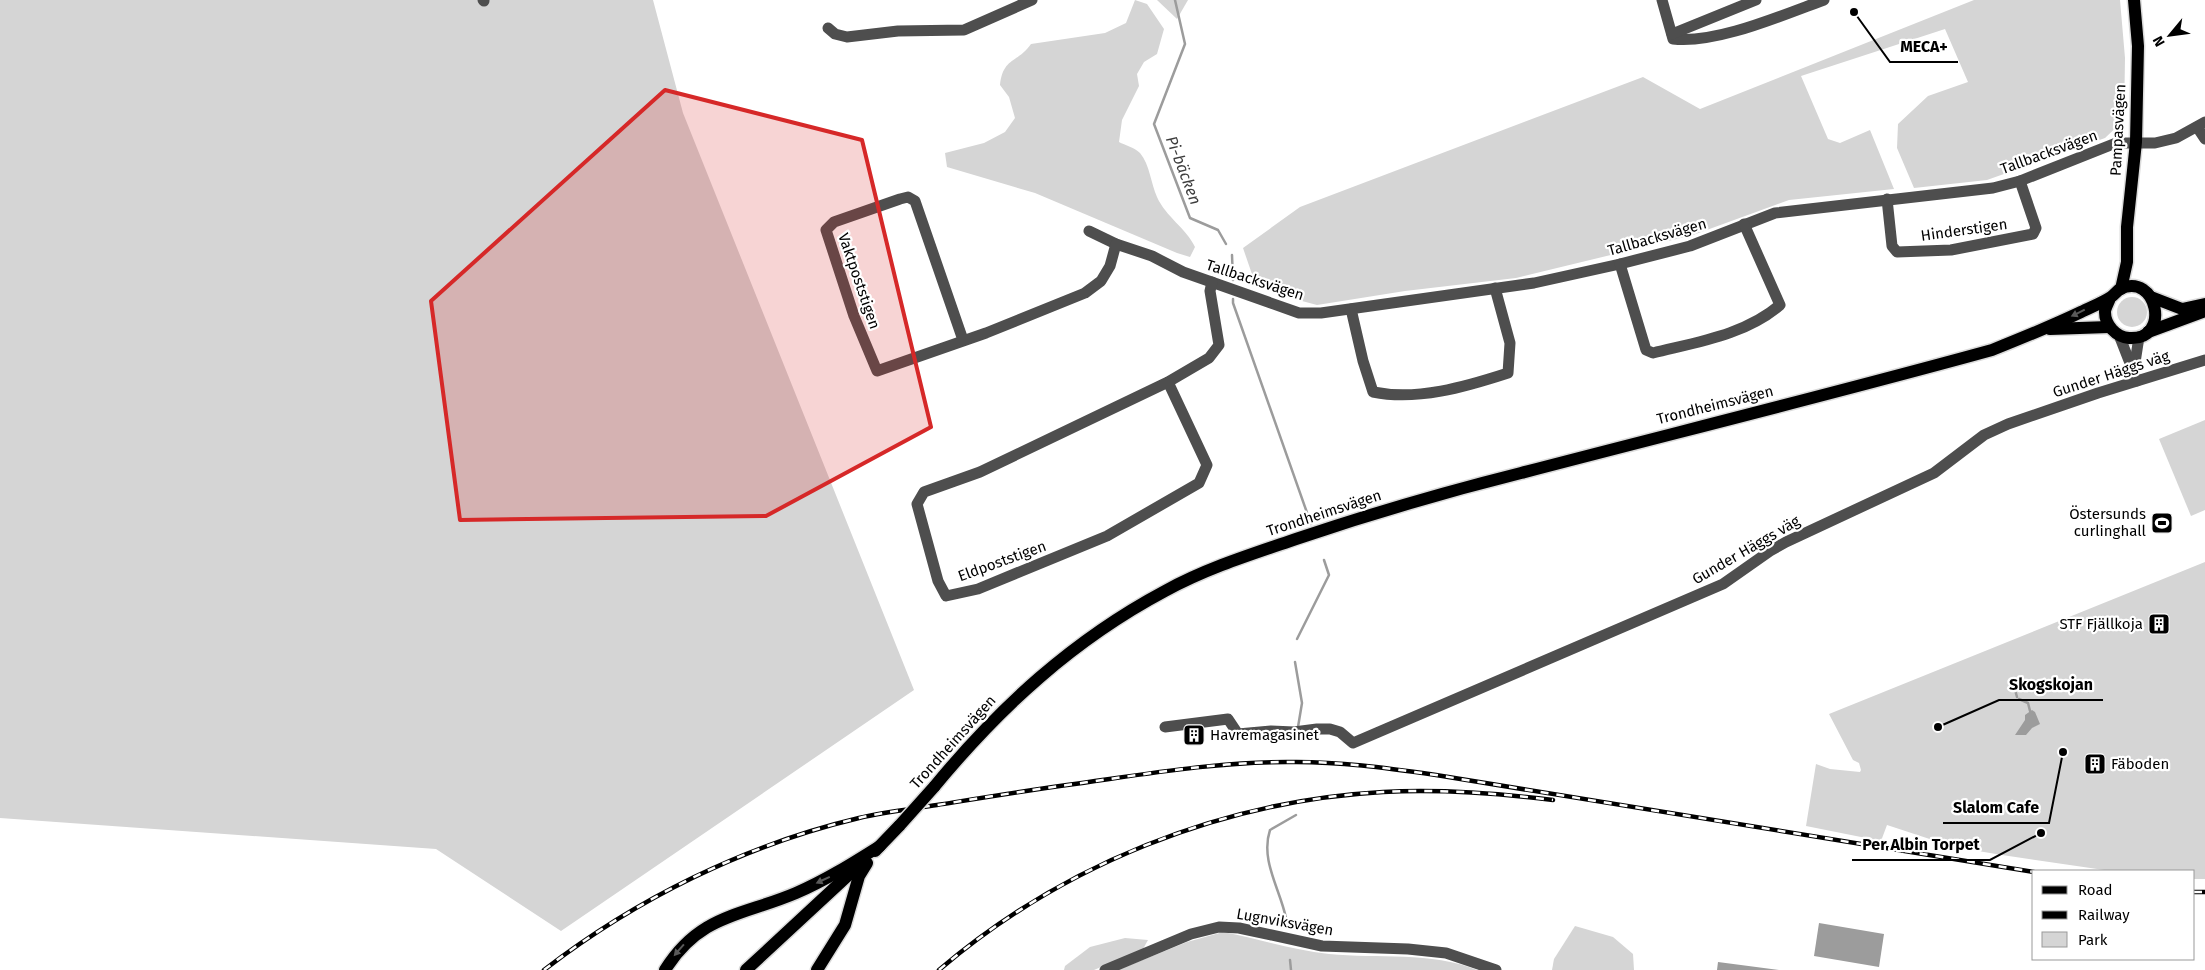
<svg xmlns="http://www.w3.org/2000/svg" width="2205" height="970" viewBox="0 0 2205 970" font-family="'Fira Sans',sans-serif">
	<rect width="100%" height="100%" fill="#fff"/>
	<g fill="#d5d5d5">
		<polygon points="0,0 653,0 683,113 914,690 561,931 436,849 0,818"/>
		<path d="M 1135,0 L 1147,4 L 1164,29 L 1157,54 L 1144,62 L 1137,74 L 1139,86 L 1122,120 L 1119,142 C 1125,145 1135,148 1140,153 C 1150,165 1151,184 1157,197 C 1166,217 1186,228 1195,247 L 1190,257 L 1177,253 L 1035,193 L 947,167 L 945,153 L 984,143 L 1005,132 L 1015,118 L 1009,97 L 1000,85 C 1003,57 1018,63 1031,44 L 1105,33 L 1126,23 Z"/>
		<polygon points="1157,0 1188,0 1177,19"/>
		<polygon points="1974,0 2120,0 2125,58 2124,120 2105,138 1987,180 1914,188 1897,148 1898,124 1928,96 1968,82 1945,29 1801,76 1828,139 1840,143 1870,130 1894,189 1789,200 1693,235 1516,278 1405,291 1317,305 1287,297 1254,280 1243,248 1300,207 1643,77 1700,109"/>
		<circle cx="2132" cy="312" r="15"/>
		<polygon points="2205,420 2205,510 2191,516 2159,439"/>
		<polygon points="2205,562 2205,879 2194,879 2194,871 2111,871 2002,855 1954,847 1887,825 1881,841 1806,826 1816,764 1830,769 1860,772 1861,770 1859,763 1853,760 1829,714"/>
		<polygon points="1575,926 1613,937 1633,954 1634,970 1552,970 1554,959"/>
		<path d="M 1223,932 C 1259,939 1293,950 1329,954 C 1378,959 1431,951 1477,970 L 1118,970 L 1187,942 Z"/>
		<polygon points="1125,938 1148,940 1143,949 1094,970 1064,970 1065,966 1090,947"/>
	</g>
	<g fill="#9c9c9c">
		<polygon points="2032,710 2035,712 2040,724 2032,728 2026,735 2015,735 2025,720 2025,715"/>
		<polygon points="1819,923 1884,934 1879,967 1814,956"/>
		<polygon points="1718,962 1779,970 1717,970"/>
	</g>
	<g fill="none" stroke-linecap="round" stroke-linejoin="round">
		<g stroke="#9c9c9c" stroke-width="2.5">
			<polyline points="1175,0 1185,44 1154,124 1190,218 1218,230 1226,244"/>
			<polyline points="1232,255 1233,280"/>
			<polyline points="1233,299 1233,303 1311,524"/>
			<polyline points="1297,639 1329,575 1324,560"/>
			<polyline points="1295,662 1302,703 1298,727"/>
			<polyline points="2014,686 2017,697"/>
			<polyline points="2019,699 2028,703 2030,711"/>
			<path d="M 1286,918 C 1280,889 1260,860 1270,830 L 1296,815"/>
			<polyline points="1290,960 1291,970"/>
		</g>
		<g stroke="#dbdbdb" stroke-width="15">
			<g id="major">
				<polyline points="2121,289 2127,262 2127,227 2136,142 2138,46 2134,0"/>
				<polyline points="2151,297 2182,309 2205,304"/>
				<polyline points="2050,329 2109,327"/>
				<polyline points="2148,332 2205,311"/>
				<path d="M 934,787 C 1000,707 1073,640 1165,591 C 1207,568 1252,554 1296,539 C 1370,514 1445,492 1521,473 C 1678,432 1836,393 1992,350 C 2022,338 2052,326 2081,312 C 2091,307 2102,303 2111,297 C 2114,295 2117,291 2120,289 C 2157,271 2172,341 2129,338 C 2116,337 2105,325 2105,312 C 2105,308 2109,302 2110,298"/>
				<polyline points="875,851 900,825"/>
				<path d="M 665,970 C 700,914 742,916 796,893 C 826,880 853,863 880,846"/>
				<polyline points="746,970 856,868"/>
				<polyline points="817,970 845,925 859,876 867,863"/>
			</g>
		</g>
		<g stroke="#4e4e4e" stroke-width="11">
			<polyline points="483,0 484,1"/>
			<path d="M 1662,0 L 1673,39 C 1717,44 1782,15 1824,0"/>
			<polyline points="828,28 835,34 847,37 898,31 964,30 1032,0"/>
			<polyline points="1672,34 1756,0"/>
			<polyline points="2197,127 2205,139"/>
			<polyline points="1887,199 1892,246 1897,252 1951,250 2033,234 2036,228 2020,181"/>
			<polyline points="1089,231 1116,244 1152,256 1183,272 1220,285 1299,313 1321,313 1534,283 1620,264 1690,246 1775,213 1993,188 2020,181 2116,143 2155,143 2176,138 2205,122"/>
			<path d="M 1620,264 L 1646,350 L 1653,353 C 1697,342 1745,335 1780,305 L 1744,224"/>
			<path d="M 1351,309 L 1363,361 L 1373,392 C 1417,401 1465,387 1508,373 L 1510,343 L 1495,288"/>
			<polyline points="2119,335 2137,381"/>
			<polyline points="963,340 915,201 908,197 900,199 834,222 826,230 854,316 877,371 986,333 1085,293 1101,281 1110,266 1116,244"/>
			<polyline points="2134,369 2139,337"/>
			<polyline points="1168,382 1207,465 1199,483 1107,536 978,589 946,596 938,581 917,504 924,492 980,472 1168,382 1209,358 1219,345 1210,291 1212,282"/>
			<polyline points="1165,727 1228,719 1238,734 1271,731 1294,732 1317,729 1330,729 1340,732 1353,743 1723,584 1770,551 1786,542 1934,473 1984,435 2008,424 2098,393 2205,360"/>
			<polyline points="1105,970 1191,934 1219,927 1239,928 1322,946 1408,949 1446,953 1496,970"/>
		</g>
		<use href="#major" stroke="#000" stroke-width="12"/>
		<g stroke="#000" stroke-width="4.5">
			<g id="rail">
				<polyline points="2194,892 2205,892"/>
				<path d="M 544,970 C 636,899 745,845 859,818 C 884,812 911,809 937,805 C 981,798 1024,791 1067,785 C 1140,775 1213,762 1287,762 C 1337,761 1387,768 1436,775 L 2034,872"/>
				<path d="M 939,970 C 1062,865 1221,801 1383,792 C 1440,789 1496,793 1553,800"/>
			</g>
		</g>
		<use href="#rail" stroke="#fff" stroke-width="2.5" stroke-dasharray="8" stroke-linecap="butt"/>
		<g stroke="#dbdbdb" stroke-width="15" stroke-linecap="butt">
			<polyline id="major-bridge" points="900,825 934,787"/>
		</g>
		<use href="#major-bridge" stroke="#000" stroke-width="12"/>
	</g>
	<defs><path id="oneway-solid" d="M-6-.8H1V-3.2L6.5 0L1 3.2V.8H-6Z" transform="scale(1.25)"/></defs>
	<g fill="#595959">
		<use href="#oneway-solid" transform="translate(2078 313) rotate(154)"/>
		<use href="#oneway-solid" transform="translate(823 880) rotate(155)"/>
		<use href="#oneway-solid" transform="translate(679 950) rotate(131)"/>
	</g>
	<path fill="#d62828" fill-opacity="0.2" stroke="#d62828" stroke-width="4" stroke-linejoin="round" d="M 665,90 L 862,140 L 931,427 L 766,516 L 460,520 L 431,301 Z"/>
	<defs>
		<g id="stadium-square" transform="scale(1.125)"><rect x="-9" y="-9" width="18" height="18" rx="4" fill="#000" stroke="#fff"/><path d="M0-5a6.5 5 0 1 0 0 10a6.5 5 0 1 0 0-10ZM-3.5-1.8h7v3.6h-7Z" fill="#fff"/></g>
		<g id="building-square" transform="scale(1.125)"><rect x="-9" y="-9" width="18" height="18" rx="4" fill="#000" stroke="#fff"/><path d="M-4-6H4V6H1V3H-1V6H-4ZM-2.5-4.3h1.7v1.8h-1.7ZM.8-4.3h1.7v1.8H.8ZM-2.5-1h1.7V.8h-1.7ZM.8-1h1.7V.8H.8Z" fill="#fff"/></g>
	</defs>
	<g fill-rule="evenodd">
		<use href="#stadium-square" x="2162" y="523"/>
		<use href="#building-square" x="2159" y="624"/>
		<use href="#building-square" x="1194" y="735"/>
		<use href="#building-square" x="2095" y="764"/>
	</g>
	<g text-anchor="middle" stroke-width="4.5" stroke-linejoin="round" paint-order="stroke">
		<g font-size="15" fill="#000" stroke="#fff">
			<text transform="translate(2118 130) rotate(-87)" y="5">Pampasvägen</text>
			<text transform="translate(2049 152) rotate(-20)" y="5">Tallbacksvägen</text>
			<text transform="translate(1964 230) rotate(-8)" y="5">Hinderstigen</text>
			<text transform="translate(1657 237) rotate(-16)" y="5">Tallbacksvägen</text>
			<text transform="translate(1255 280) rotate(18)" y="5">Tallbacksvägen</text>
			<text transform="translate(859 281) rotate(71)" y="5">Vaktpoststigen</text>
			<text transform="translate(2111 374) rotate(-18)" y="5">Gunder Häggs väg</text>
			<text transform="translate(1715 405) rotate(-14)" y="5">Trondheimsvägen</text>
			<text transform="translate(1324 513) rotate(-18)" y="5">Trondheimsvägen</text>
			<text transform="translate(1746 550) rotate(-30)" y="5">Gunder Häggs väg</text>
			<text transform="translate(1002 561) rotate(-20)" y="5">Eldpoststigen</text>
			<text transform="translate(953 742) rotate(-48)" y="5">Trondheimsvägen</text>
			<text transform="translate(1285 922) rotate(10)" y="5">Lugnviksvägen</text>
		</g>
		<g font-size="15" fill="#000" stroke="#fff" text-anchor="end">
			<text x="2146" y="519">Östersunds<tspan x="2146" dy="17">curlinghall</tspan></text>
			<text x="2143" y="629">STF Fjällkoja</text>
			<text x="1210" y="740" text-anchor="start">Havremagasinet</text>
			<text x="2111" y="769" text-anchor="start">Fäboden</text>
		</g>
		<g font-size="16" font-style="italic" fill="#3d3d3d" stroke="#fff">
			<text transform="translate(1184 170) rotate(69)" y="6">Pi-bäcken</text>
		</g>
	</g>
	<path fill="none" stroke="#000" stroke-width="2" d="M1854 12L1890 62H1958M1938 727L1999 700H2103M2063 752L2049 823H1943M2041 833L1990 860H1852"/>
	<g fill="#000" stroke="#fff" stroke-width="2">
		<circle cx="1854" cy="12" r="5"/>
		<circle cx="1938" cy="727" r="5"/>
		<circle cx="2063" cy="752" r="5"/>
		<circle cx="2041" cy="833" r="5"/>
	</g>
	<g font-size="16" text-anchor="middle" font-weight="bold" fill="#000" stroke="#fff" stroke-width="4.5" stroke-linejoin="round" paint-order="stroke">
		<text x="1924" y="52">MECA+</text>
		<text x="2051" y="690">Skogskojan</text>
		<text x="1996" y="813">Slalom Cafe</text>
		<text x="1921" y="850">Per Albin Torpet</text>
	</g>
	<rect x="2032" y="870" width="162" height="90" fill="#ffffff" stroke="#999999"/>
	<rect x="2042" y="886" width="25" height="8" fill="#000000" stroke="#999999"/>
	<text x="2078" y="895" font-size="15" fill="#000000">Road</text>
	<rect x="2042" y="911" width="25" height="8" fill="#000000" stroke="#999999"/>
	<text x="2078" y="920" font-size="15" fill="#000000">Railway</text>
	<rect x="2042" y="932" width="25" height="15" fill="#d5d5d5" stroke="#999999"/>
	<text x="2078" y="945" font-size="15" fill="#000000">Park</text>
	<g transform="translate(2170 35) rotate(241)" stroke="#ffffff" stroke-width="4" paint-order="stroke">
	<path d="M0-4L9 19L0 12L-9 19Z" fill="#000000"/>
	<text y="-8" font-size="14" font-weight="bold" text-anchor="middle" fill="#000000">N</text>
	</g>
</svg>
